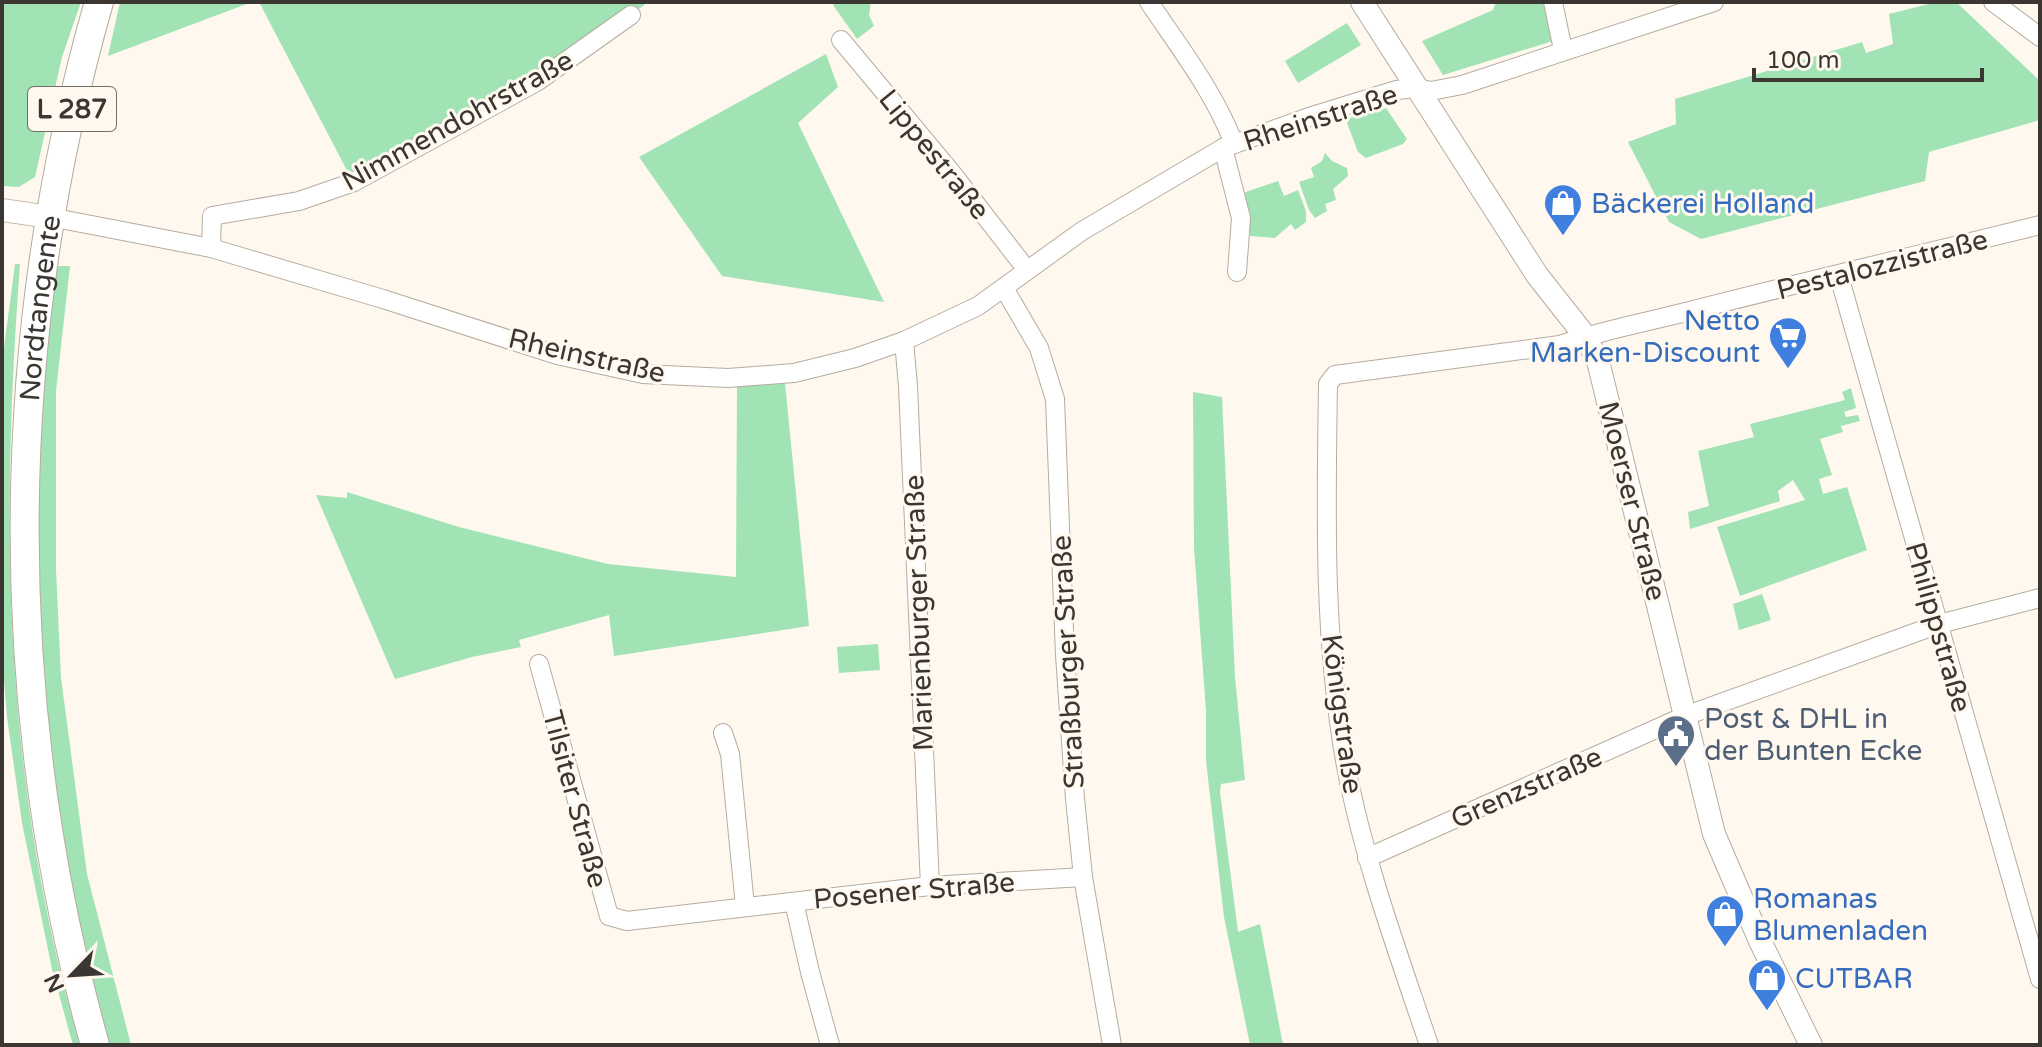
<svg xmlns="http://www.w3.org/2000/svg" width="2042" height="1047" viewBox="0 0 2042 1047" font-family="'Varela Round',sans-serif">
	<rect width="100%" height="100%" fill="#fef8ef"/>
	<g fill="#a1e3b5">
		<polygon points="2,2 81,2 62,57 35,177 19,187 2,186"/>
		<polygon points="120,2 252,2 108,56"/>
		<polygon points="259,2 648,2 631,15 353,182"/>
		<polygon points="837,2 871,2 869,15 874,26 857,39 833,5"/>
		<polygon points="1496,2 1550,2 1553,41 1443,75 1422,41 1493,10"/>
		<polygon points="1937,2 1956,2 2040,81 2040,120 1929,152 1925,181 1701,239 1669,222 1628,142 1676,124 1675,99 1862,42 1866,53 1893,44 1889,14"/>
		<polygon points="1347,23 1361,45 1298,83 1285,61"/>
		<polygon points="826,54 838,87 798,123 884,302 722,276 639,157"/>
		<polygon points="1386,108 1407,139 1403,144 1366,158 1358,152 1347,123 1350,118"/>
		<polygon points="1325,153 1332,161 1347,168 1348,176 1333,189 1336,200 1325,204 1327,211 1315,218 1309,210 1299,182 1314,177 1311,168 1322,161"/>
		<polygon points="1278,181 1284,196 1298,190 1306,211 1306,222 1295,230 1291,224 1275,238 1250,236 1243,193"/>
		<path d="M 15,264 L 20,264 C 0,531 4,786 80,1045 L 73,1045 L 71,1038 L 52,969 L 22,823 L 7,717 L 2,656 L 2,363 Z"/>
		<polygon points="57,266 70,266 56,391 56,570 61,678 87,874 131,1045 109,1045 94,994 63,856 34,597 42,388"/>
		<polygon points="785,383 809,626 614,656 609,615 519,640 521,647 472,657 395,679 316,495 347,498 347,492 459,527 608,564 736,577 737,385"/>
		<polygon points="1851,388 1856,408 1844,412 1846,417 1858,415 1860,421 1841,426 1843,432 1820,439 1832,475 1819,479 1823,494 1847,487 1867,550 1740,596 1717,527 1805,500 1793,480 1778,491 1780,501 1690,529 1688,512 1709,506 1698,451 1754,437 1750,424 1845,400 1842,392"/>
		<polygon points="1193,392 1222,397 1235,677 1245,780 1221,784 1220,792 1238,932 1260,924 1283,1045 1250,1045 1224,917 1206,761 1206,711 1194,548"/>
		<polygon points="1762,594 1771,620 1739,630 1733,604"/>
		<polygon points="878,644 880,670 839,673 837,647"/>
	</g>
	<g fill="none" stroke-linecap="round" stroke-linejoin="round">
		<g stroke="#b6ac9e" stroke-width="20">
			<g id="minor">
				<path d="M 1149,2 C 1179,47 1215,93 1234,144"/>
				<polyline points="1553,2 1563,50"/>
				<polyline points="1993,2 2040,37"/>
				<polyline points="841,40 951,172 1027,270"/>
				<polyline points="1223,148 1241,218 1237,272"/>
				<polyline points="50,217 211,248 383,299 557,355 643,374 728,378 794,373 855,358 904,341 978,306 1082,231 1223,148 1312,116 1396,90 1417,88 1431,91 1462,85 1714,2"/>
				<polyline points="211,248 212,216 299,201 354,182 538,81 631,15"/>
				<polyline points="1839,276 2040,979"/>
				<polyline points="1004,288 1039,348 1055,399 1065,655 1075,799 1083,877 1112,1045"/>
				<polyline points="904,341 908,386 930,886"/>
				<polyline points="539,664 609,916 627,921 930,886 1083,877"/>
				<polyline points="723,733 730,754 745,906"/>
				<polyline points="1367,858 1685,716 1939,624 2040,598"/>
				<polyline points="794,902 810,972 830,1045"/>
				<path d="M 1429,1045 C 1398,953 1364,861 1346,766 C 1323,640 1326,511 1328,384 L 1335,375 L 1560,345 C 1602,330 1647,322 1690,311 C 1806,281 1923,254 2040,225"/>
			</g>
		</g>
		<g stroke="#b6ac9e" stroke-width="24">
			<g id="tertiary">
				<polyline points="1362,2 1537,275 1585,336 1598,361 1714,834 1760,941 1811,1045"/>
				<polyline points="2,210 50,217"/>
			</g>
		</g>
		<g stroke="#b6ac9e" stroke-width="30">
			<g id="primary">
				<path id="s1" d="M 95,1045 C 0,704 1,343 99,2"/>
			</g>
		</g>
		<use href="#minor" stroke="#fff" stroke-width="18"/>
		<use href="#tertiary" stroke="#fff" stroke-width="22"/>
		<use href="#primary" stroke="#fff" stroke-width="28"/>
	</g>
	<defs>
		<g id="shop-pin" transform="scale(2)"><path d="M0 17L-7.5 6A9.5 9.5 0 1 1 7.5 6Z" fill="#3f7fe0" stroke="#fef8ef"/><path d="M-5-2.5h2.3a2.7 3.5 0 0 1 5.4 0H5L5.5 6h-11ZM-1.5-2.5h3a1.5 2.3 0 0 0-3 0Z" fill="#fff"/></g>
		<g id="supermarket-pin" transform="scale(2)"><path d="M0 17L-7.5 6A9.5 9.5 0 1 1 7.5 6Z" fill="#3f7fe0" stroke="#fef8ef"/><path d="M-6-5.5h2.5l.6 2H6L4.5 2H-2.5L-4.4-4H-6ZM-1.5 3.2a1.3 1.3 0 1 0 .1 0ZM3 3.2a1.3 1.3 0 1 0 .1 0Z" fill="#fff"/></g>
		<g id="civic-pin" transform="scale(2)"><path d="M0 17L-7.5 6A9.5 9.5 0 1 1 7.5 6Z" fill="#5c6f8a" stroke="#fef8ef"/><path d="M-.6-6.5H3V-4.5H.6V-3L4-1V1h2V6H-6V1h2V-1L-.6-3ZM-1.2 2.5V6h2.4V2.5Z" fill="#fff"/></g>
	</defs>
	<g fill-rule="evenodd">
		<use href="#shop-pin" x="1563" y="203"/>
		<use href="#supermarket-pin" x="1788" y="336"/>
		<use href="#civic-pin" x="1676" y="734"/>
		<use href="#shop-pin" x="1725" y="914"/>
		<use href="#shop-pin" x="1767" y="978"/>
	</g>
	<g text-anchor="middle" stroke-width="6" stroke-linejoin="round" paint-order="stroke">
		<rect fill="#fef8ef" stroke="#76706a" stroke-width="2" x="28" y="87" width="88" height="44" rx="6"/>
		<g font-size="26" font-weight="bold" fill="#3b3631">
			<text x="72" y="118">L 287</text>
		</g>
		<g font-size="28" fill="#3b3631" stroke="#fef8ef">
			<text transform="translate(1320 117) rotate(-18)" y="10">Rheinstraße</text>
			<text transform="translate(457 120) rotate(-29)" y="10">Nimmendohrstraße</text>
			<text transform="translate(935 154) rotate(51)" y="10">Lippestraße</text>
			<text transform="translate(1882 264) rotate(-14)" y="10">Pestalozzistraße</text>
			<text dy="10" stroke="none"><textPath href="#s1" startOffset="744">Nordtangente</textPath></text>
			<text transform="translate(587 355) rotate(13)" y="10">Rheinstraße</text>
			<text transform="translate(1633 501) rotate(76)" y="10">Moerser Straße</text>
			<text transform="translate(918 613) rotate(-92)" y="10">Marienburger Straße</text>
			<text transform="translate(1939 627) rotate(74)" y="10">Philippstraße</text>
			<text transform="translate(1067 662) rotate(-93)" y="10">Straßburger Straße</text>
			<text transform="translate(1343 714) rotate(82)" y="10">Königstraße</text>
			<text transform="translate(1526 787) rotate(-24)" y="10">Grenzstraße</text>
			<text transform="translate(576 799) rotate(75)" y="10">Tilsiter Straße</text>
			<text transform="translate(914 890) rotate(-5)" y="10">Posener Straße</text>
		</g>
		<g font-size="28" fill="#366cbe" stroke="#fef8ef" text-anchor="start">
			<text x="1591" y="213">Bäckerei Holland</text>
			<text x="1760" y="330" text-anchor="end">Netto<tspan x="1760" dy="32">Marken-Discount</tspan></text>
			<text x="1753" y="908">Romanas<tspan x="1753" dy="32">Blumenladen</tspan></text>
			<text x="1795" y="988">CUTBAR</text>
		</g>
		<g font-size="28" fill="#4e5e75" stroke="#fef8ef" text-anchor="start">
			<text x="1704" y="728">Post &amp; DHL in<tspan x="1704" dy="32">der Bunten Ecke</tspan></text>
		</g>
	</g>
	<rect width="2042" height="1047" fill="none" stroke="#3b3631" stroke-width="8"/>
	<g transform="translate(72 975) rotate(245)" stroke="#fef8ef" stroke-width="6" paint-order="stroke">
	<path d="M0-6L14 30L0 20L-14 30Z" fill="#3b3631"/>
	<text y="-12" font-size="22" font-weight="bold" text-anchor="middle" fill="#3b3631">N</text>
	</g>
	<path d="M1754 68v12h228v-12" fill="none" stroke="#3b3631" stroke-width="4"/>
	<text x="1766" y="68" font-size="24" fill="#3b3631" stroke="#fef8ef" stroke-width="6" paint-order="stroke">100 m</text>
</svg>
